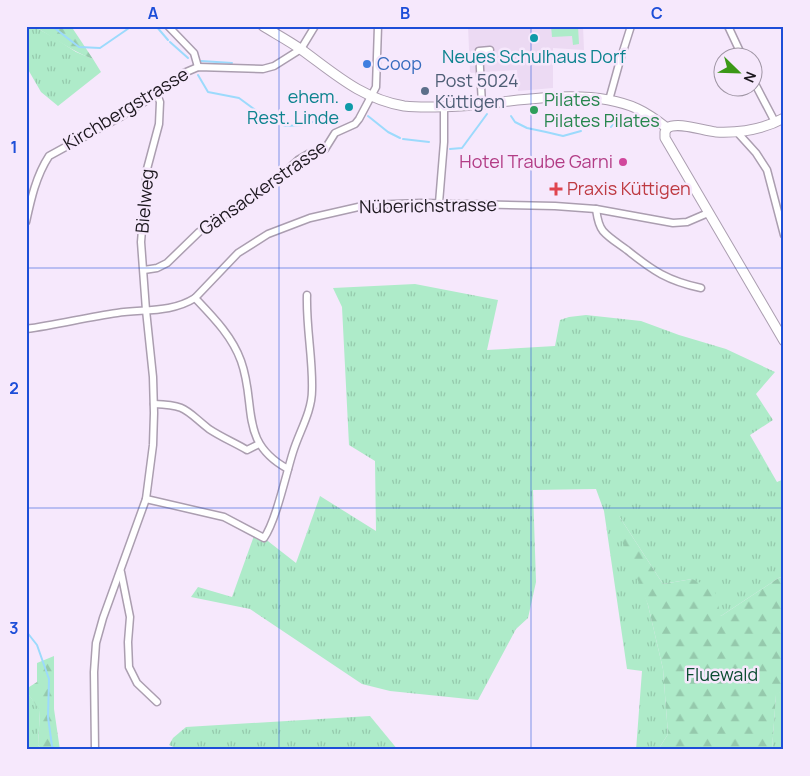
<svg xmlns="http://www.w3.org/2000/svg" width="810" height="776" viewBox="0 0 810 776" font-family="Manrope,sans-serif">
	<defs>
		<pattern id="grass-tufts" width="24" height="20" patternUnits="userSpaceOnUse" patternTransform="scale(1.25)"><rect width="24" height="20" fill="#aeebc9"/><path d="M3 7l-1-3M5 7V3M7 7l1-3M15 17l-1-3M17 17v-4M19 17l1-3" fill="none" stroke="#95c9ac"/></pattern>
		<pattern id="forest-firs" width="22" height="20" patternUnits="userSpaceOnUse" patternTransform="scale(1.25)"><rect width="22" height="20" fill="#aeebc9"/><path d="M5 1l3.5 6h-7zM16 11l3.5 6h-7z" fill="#95c9ac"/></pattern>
	</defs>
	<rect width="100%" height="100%" fill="#f6e8fc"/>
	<polygon fill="#ecdaf3" points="468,26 583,26 584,50 553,48 553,88 518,91 517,70 470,73"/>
	<g fill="url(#grass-tufts)">
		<polygon points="33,26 53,37 76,52 93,59 101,72 58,106 41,92 26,66 26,28"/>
		<polygon points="415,284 498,300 487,350 555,346 560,320 569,317 586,315 641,321 679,335 726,349 775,372 756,394 773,420 750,435 777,482 784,479 784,580 780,577 721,616 692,579 663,584 619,516 648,605 663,669 668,734 658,750 636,750 642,671 627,669 604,511 596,489 533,490 536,582 528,618 516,629 478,700 390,691 362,684 250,609 191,597 198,587 232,597 255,533 264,538 296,563 320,496 376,531 375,461 349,445 342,307 333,288"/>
		<polygon points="784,690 784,750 772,750 776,694"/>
		<polygon points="26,691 40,710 38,745 42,750 26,750"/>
		<polygon points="370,716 398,750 180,750 169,745 173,738 186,727"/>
	</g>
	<g fill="url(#forest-firs)">
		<path d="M 33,26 L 68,26 L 73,29 L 93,59 C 71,51 54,37 33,26 Z"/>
		<polygon points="610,512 619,516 663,584 692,579 714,589 721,616 780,577 784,580 784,690 776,695 772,750 658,750 668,734 663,669 648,605"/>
		<polygon points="54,656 54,709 60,750 42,750 38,745 40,711 26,691 26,689 37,682 37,663"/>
	</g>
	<polygon fill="#aeebc9" points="551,26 578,26 579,44 573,45 572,36 552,37"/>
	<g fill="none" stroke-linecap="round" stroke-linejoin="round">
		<g stroke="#9cdafc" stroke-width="2">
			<polyline points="52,26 79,47 100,48 132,26"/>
			<polyline points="156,26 168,40"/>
			<polyline points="170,42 188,58"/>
			<polyline points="201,61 232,63"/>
			<polyline points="198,75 208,92 239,98 258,112 285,126 305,125 333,114"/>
			<polyline points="368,116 388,132 400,138"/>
			<polyline points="511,116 515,122 527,128 546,132 563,136 581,131"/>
			<polyline points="611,127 618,118"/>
			<polyline points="403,139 429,142"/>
			<polyline points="450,149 462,148 487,114"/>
			<polyline points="26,631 37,645 49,679 48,717 52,746 55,750"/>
		</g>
		<g stroke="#ab9eb0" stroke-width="9">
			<g id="street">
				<polyline points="168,26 194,53 198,67"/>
				<polyline points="728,26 743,58"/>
				<polyline points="752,78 775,122"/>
				<polyline points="609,100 619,64 631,26"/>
				<polyline points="482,104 479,51 490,50"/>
				<polyline points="737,132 756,153 767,170 784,235"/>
				<polyline points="439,203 444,142 444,107"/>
				<path d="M 596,209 C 597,216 598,225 603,231 C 609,238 619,244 627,250 C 653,271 668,281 701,288"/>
				<path d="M 26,222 C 31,199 36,176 49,156 L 122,116 L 157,94 L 184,73 L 198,67 L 263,69 L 274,66 L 301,49 L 315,26"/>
				<polyline points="144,270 157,268 167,263 199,232 274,182 298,160 310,153 325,149 335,133 355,124 359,119 376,87 378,26"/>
				<path d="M 195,298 C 213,317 232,336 241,361 C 257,405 238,442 288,469"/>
				<path d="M 26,329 C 57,325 87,317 117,313 C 144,309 171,313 195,298 L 238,253 L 268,234 L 310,218 L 367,205 L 422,203 L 555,206 L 596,209 L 673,223 L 687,222 L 708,213"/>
				<path d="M 154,404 C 187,405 185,410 209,429 C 221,437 235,443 247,450 L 259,444"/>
				<path d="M 146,499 L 224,517 L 264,538 C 276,521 286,474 293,452 C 299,432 312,412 312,390 C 313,359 306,327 307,295"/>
				<polyline points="121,572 130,617 128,642 129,667 137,683 157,702"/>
				<polyline points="95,750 94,672 96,643 103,618 146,499 153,445 154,413 153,377 146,310 141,242 147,169 159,124 160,102 157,94"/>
			</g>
		</g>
		<g stroke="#ab9eb0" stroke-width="11">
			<g id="secondary">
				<path d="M 263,26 C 276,34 289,41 302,50 C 335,74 362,99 404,106 C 423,108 442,107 461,106 C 516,102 587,86 638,109 C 649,114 658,121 667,128"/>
				<polyline points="667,128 665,132 665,138 784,341"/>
				<path d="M 667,128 C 678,121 703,131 716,132 C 739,133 764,129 784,118"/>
			</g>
		</g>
		<use href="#street" stroke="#fff" stroke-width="6"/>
		<use href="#secondary" stroke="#fff" stroke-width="9"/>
	</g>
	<path fill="none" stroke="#1d4ed8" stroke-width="1" stroke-opacity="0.55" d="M 279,26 L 279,750M 531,26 L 531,750M 26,268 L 784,268M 26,508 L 784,508"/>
	<g fill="#0f9aa8" stroke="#f6e8fc" stroke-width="2">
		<circle cx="534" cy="38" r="5"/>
		<circle cx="349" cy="107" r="5"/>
	</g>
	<circle fill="#3f7fe0" stroke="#f6e8fc" stroke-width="2" cx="367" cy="64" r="5"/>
	<circle fill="#5c6f8a" stroke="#f6e8fc" stroke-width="2" cx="425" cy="91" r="5"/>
	<circle fill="#2e9e5b" stroke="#f6e8fc" stroke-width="2" cx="534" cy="110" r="5"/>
	<circle fill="#d1479c" stroke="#f6e8fc" stroke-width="2" cx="623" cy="162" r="5"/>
	<path fill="#e0444e" stroke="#f6e8fc" stroke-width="2" d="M553.5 181.5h5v5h5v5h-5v5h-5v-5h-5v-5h5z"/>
	<g text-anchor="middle" stroke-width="5" stroke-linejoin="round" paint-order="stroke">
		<g font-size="18" fill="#0d838f" stroke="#f6e8fc">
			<text x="534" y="63">Neues Schulhaus Dorf</text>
			<text x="339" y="103" text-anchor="end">ehem.<tspan x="339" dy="21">Rest. Linde</tspan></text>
		</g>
		<g font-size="18" fill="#366cbe" stroke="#f6e8fc" text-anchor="start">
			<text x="377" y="70">Coop</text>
		</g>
		<g font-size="18" fill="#4e5e75" stroke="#f6e8fc" text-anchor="start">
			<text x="435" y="87">Post 5024<tspan x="435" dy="21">Küttigen</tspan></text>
		</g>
		<g font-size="18" fill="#27864d" stroke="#f6e8fc" text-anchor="start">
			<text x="544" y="106">Pilates<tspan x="544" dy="21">Pilates Pilates</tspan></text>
		</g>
		<g font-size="18" fill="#1d181f" stroke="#f6e8fc">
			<text transform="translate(126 109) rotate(-31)" y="6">Kirchbergstrasse</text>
			<text transform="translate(263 188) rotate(-35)" y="6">Gänsackerstrasse</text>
			<text transform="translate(145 201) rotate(-85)" y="6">Bielweg</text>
			<text transform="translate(428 206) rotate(-1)" y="6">Nüberichstrasse</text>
		</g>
		<g font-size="18" fill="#b23c85" stroke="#f6e8fc" text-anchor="end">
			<text x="613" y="168">Hotel Traube Garni</text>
		</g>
		<g font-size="18" fill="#be3a42" stroke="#f6e8fc" text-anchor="start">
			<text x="567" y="195">Praxis Küttigen</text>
		</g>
		<g font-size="18" fill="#0b4c31" stroke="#f6e8fc">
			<text x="722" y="681">Fluewald</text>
		</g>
	</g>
	<rect width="810" height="776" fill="none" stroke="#f6e8fc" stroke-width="55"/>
	<g transform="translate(738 72) rotate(113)"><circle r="24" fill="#f6e8fc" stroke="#9f95a4"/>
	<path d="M0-4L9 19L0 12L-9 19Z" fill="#3b9817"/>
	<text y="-8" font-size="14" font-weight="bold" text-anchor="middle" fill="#1d181f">N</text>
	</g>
	<rect x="28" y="28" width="754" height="720" fill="none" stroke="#1d4ed8" stroke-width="2"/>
	<g font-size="16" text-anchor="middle" font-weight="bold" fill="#1d4ed8">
		<text x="153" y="19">A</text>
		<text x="405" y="19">B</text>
		<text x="657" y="19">C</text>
		<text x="14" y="153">1</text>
		<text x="14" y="394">2</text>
		<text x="14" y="634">3</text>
	</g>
</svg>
